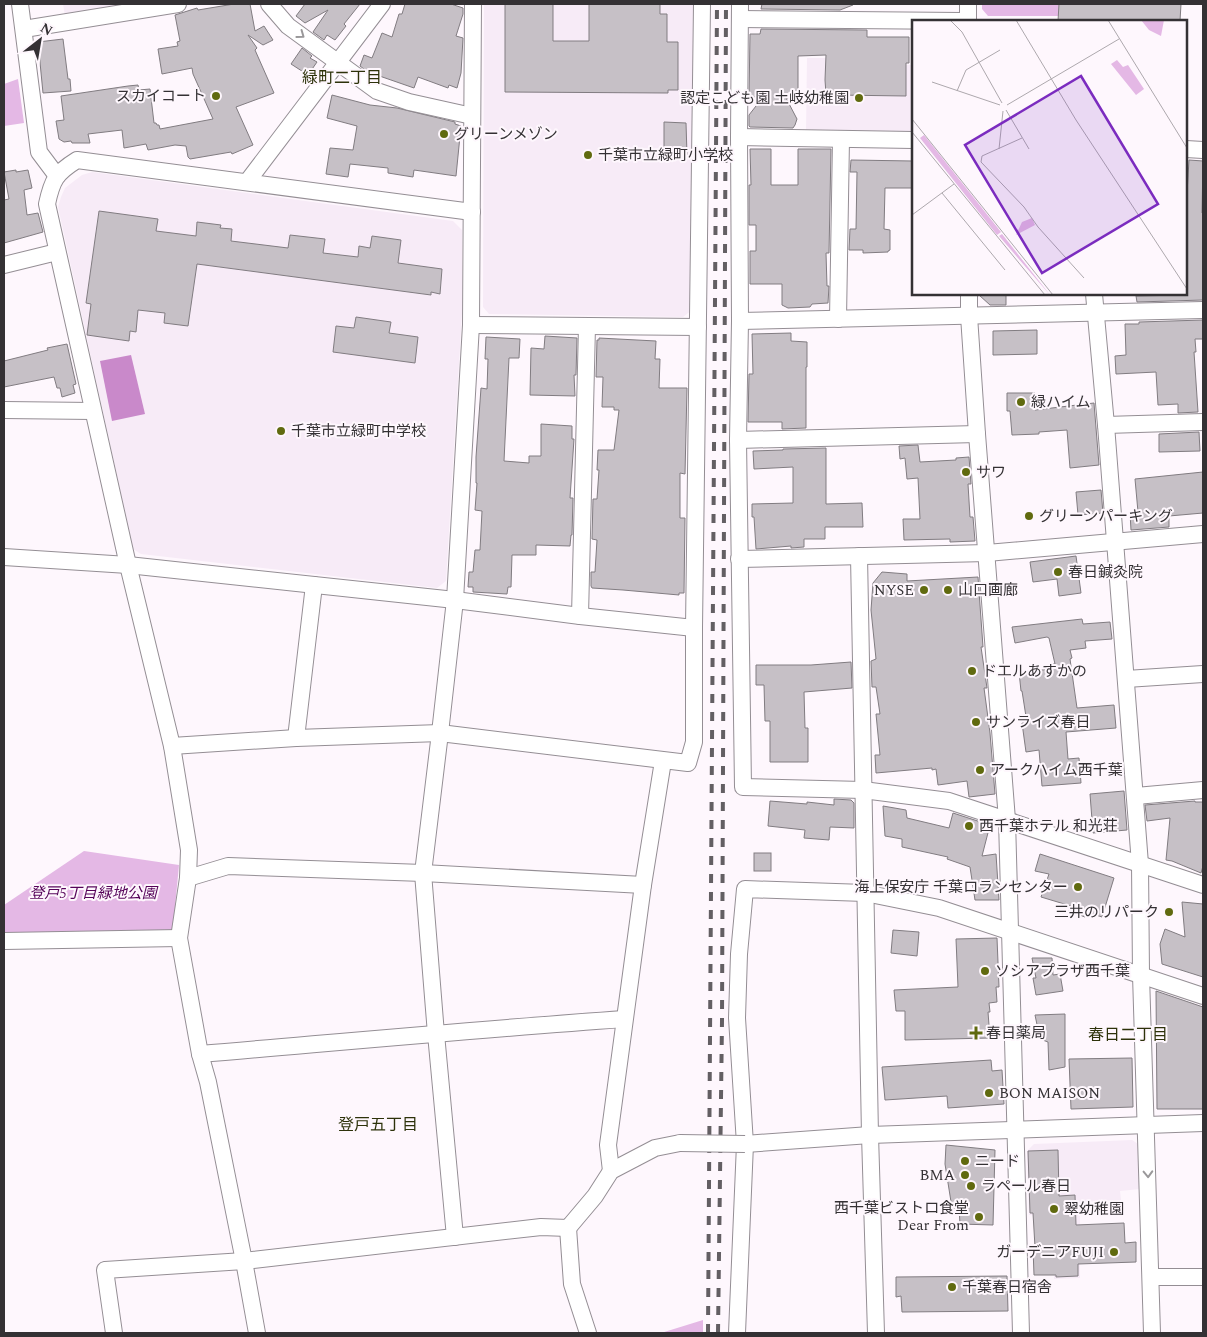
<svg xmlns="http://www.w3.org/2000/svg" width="1207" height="1337" viewBox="0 0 1207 1337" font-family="Spectral,'Noto Sans JP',serif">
	<rect width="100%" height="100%" fill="#fef7fd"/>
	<g fill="#f7ebf7">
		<polygon points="63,4 129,4 127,6 65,16"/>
		<polygon points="484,4 693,4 692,310 683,317 489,314 483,307"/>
		<polygon points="807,58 842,58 842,63 912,65 912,132 806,131"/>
		<polygon points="92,172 453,221 462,230 462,313 446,581 437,588 141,554 133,549 58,207 61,197 65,188 82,175"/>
		<polygon points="1132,1140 1141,1146 1140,1189 1120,1191 1121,1200 1080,1202 1080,1278 1054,1279 1052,1216 1029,1215 1027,1151 1034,1144"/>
	</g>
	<g fill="#e4b8e5">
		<polygon points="982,4 1059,4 1059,16 988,16 982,9"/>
		<polygon points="18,79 24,123 4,126 4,84"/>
		<polygon points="84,851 179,865 173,928 168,933 4,934 4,905"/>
		<polygon points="703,1320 703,1333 661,1333"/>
	</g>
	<polygon fill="#c989ca" points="131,355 145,414 112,421 100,361"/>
	<g fill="#c6c0c6" stroke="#817c81">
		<polygon points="234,4 250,4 255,31 264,26 273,40 263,45 248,35 257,48 255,50 274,93 236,107 253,145 232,154 231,152 190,159 188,157 186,146 175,145 148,150 146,144 124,148 122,130 88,134 90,143 72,143 71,141 64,142 59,139 56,121 64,120 61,96 128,86 138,85 139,90 150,89 154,123 156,123 157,125 159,125 160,129 213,119 193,74 192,68 162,74 158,49 178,46 177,42 180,41 175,15 197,8 198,10"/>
		<polygon points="305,4 360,4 344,24 346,26 335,40 327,35 324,40 313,32 328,10 305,23 296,16"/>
		<polygon points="405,4 451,4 463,8 463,14 456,36 463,38 461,73 457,88 449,85 448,88 418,77 414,88 368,72 360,66 364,55 372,58 382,33 392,37 399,14 402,14"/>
		<polygon points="505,4 553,4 553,41 589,41 589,4 660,4 660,14 667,14 667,42 678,42 678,90 668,90 668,93 505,92"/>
		<polygon points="762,4 852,4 853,5 840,10 761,9"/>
		<polygon points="1059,4 1181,4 1180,21 1154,20 1154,21 1058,21"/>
		<polygon points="761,29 867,30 867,37 909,37 909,63 906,63 906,96 837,95 837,94 826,94 825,80 826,55 798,56 798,98 786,98 797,119 795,125 793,128 750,127 749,126 749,115 763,97 749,97 750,34 760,34"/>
		<polygon points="63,39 68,79 70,79 71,91 43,93 38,42"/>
		<polygon points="302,48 312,56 310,58 317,62 308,75 291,64"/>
		<polygon points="332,95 370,105 397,108 455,122 455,124 461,126 456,176 414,170 413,177 388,173 388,168 350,164 348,177 326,174 330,148 353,150 357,126 327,118"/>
		<polygon points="664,122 686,123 687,155 664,156"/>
		<polygon points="750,149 771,149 771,185 798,185 798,149 831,149 829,253 826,253 827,286 829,286 828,303 812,304 810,307 788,308 782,305 782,284 750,284 750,251 756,251 756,225 749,225 749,185 751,185"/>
		<polygon points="851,160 913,161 913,188 885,188 884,229 890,230 890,250 888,251 888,252 863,253 863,250 849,250 850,229 856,229 857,172 850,172"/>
		<polygon points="1189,160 1203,161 1202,213 1203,213 1203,300 1137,302 1136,296 1182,295 1182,294 1186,294 1186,210"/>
		<polygon points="16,170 16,172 28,170 32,188 24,190 27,215 38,213 43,232 4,243 4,200 9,199 4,172"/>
		<polygon points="99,211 158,219 156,231 196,236 197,222 221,225 220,228 232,229 231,241 288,248 290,235 325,239 323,253 358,257 359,246 370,248 372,236 401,240 398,263 442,269 440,294 431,292 431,295 197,264 188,326 164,323 165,313 138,310 136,332 130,331 129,341 87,335 91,304 86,303"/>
		<polygon points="979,294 1006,294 1006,305 990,305 979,295"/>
		<polygon points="356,317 391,322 389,333 418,337 415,363 333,352 336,326 354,328"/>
		<polygon points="1203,320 1203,339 1195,339 1196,352 1194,352 1198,412 1178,413 1178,404 1158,405 1156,372 1116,374 1115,356 1126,355 1125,324 1139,324 1139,322"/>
		<polygon points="1037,330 1037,354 993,355 993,331"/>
		<polygon points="791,333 791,341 807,342 807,367 806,367 806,428 782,429 782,422 748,422 749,374 753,374 752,334"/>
		<polygon points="545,336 577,338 576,375 574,375 575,396 530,395 531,348 544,349"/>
		<polygon points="486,337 520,339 519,358 509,358 504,461 529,463 529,456 541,456 541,424 572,426 572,439 574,439 570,498 573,498 572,535 571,535 570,546 536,545 536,555 512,555 511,587 508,587 507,594 473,592 473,587 468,587 469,572 473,572 475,550 480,550 482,511 475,510 477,483 476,483 476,457 481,388 487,389 488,359 485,359"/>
		<polygon points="599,338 656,341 655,359 660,359 659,388 687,388 685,474 680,473 680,518 685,518 684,593 679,593 679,595 623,590 592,588 591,586 591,572 595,572 597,540 592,539 593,499 597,499 599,470 597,470 598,450 614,450 619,410 614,410 614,407 602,407 603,377 596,377 597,340 599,340"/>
		<polygon points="67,344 76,384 73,385 75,393 62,397 60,388 57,388 54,377 4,387 4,361 48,350 47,348"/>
		<polygon points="1007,393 1035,393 1035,410 1094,403 1099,465 1070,468 1067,430 1039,432 1039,434 1012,435 1010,411 1007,411"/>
		<polygon points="1199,432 1200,451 1159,452 1159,434"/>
		<polygon points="918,445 920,462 956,460 956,458 969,457 971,484 968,484 970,517 973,517 975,541 950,542 950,539 904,540 903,519 920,519 918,478 907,479 905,458 900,459 899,446"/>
		<polygon points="826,448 826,504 862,503 863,527 825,527 825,539 804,539 804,547 791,548 791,546 756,549 754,517 752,517 752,504 793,503 793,467 754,469 753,451 783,450 783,449"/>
		<polygon points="1203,472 1203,513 1169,516 1169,527 1131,530 1130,513 1138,512 1135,479"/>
		<polygon points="1101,490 1103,513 1078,515 1076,492"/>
		<polygon points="1076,556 1081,593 1059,596 1057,579 1033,582 1030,562"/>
		<polygon points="882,572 907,574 907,581 978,577 983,647 981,647 987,688 984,688 990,733 995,794 969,797 967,781 938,785 936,769 932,770 932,768 876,773 875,755 880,755 876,714 880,714 876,687 872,687 871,661 876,659 871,610 873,583"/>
		<polygon points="1082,619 1083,624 1110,622 1112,639 1085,641 1086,648 1070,650 1072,658 1070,659 1077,708 1114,705 1116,728 1066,732 1068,759 1079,758 1081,783 1042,786 1039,750 1026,752 1022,723 1027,723 1022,691 1021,691 1019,672 1053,669 1052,664 1055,664 1049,638 1047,637 1015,643 1012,627"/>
		<polygon points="851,662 852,688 804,692 805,728 808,728 808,762 770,762 770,721 765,721 764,685 756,685 756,665 811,665"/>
		<polygon points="1124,791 1127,830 1093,833 1090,794"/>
		<polygon points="834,799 851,800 854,803 854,828 830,827 829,840 804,838 805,830 768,826 770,801 807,804 807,802 834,805"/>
		<polygon points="1195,801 1195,802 1203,802 1203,866 1201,873 1172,861 1166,860 1170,818 1147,821 1145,805"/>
		<polygon points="883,806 906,810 907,818 949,828 953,813 990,825 982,856 996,854 999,900 975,900 970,867 947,859 948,857 902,847 902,839 885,836"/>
		<rect x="754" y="853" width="17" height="18"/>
		<polygon points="1040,854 1114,878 1102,917 1087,912 1085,917 1069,911 1071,906 1041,897 1049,874 1035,871"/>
		<polygon points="1182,902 1203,904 1203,977 1162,964 1160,944 1165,929 1185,937"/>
		<polygon points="893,930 919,932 917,956 891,953"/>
		<polygon points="997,938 999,987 996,987 997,1002 989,1003 990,1012 988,1012 990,1038 905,1040 905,1011 896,1011 894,990 958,987 956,939"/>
		<polygon points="1032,958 1052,958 1053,975 1060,974 1063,991 1036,995 1033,978 1036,978"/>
		<polygon points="1156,991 1203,1007 1203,1109 1157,1109"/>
		<polygon points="1065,1014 1065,1067 1049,1070 1048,1042 1040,1039 1035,1015"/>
		<polygon points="1132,1058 1133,1107 1071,1109 1069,1059"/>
		<polygon points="991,1060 992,1071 1002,1070 1004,1104 948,1108 947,1096 885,1100 882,1067"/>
		<polygon points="946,1145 995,1150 993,1225 960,1224 959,1208 952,1208 945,1164"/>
		<polygon points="1058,1150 1059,1196 1075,1195 1076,1225 1124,1223 1125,1243 1136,1242 1136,1262 1078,1264 1078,1276 1056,1277 1056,1275 1034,1275 1033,1248 1035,1247 1033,1213 1030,1213 1028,1151"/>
		<polygon points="1007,1276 1008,1311 902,1312 901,1296 896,1297 896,1277"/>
	</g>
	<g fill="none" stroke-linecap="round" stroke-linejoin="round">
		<g stroke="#948e94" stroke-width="18">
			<g id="minor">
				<polyline points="20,4 39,152 57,176"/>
				<polyline points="269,4 288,26 377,91 409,102 472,116"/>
				<polyline points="740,4 739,137 740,321 738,440 743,787 863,790 949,801 1203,885"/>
				<polyline points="740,19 962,21"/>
				<polyline points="968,21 968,4"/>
				<polyline points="24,29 178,4"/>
				<polyline points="739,137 913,140"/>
				<polyline points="1186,149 1203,150"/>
				<polyline points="247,182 382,4"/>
				<polyline points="4,265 57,252"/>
				<polyline points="969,294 969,316 977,434 1007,820 1021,1333"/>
				<polyline points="1094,294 1106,425 1140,864 1141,975 1152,1333"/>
				<polyline points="838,319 841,139"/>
				<polyline points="740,321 1203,310"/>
				<polyline points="471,325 698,327"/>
				<polyline points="4,410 93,411"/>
				<polyline points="1106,425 1203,422"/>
				<polyline points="738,440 977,434"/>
				<polyline points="859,556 870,1135 876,1333"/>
				<polyline points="4,557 128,565 455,600 580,616 694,628"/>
				<polyline points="739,559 987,553 1203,534"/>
				<polyline points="580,616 587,326"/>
				<polyline points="1126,679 1203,674"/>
				<polyline points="296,738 314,585"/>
				<polyline points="172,746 296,738 440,733 688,763 694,742 694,628 702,4"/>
				<polyline points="1136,796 1203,790"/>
				<polyline points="188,878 228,866 423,873 643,885"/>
				<polyline points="4,941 179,938"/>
				<path d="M 200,1054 C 342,1042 483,1029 624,1019"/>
				<polyline points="745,1144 870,1135 1203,1123"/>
				<polyline points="611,1171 608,1145 643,885 663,761"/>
				<polyline points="568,1228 572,1284 588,1333"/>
				<polyline points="455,1237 436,1034 423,873 440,733 455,600 471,325 473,4"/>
				<polyline points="1151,1277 1203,1277"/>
				<polyline points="114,1333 105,1270 244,1261 541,1227 568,1228 595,1196 611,1171 655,1148 680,1143"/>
				<path d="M 257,1333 L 244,1261 L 208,1082 L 200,1054 L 179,938 L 188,878 L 189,850 L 172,746 L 128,565 L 47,204 C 52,180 56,173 77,160 L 472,212"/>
				<polyline points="737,1333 745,1144 737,1018 739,954 745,889 865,893 939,908 1203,996"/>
			</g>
		</g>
		<use href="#minor" stroke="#fff" stroke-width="16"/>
		<g stroke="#635f63" stroke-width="4" stroke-dasharray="9 9" stroke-linecap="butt">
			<polyline points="708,1333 717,4"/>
			<polyline points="718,1333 722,1021 726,4"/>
		</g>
		<g stroke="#948e94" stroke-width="18" stroke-linecap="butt">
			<polyline id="minor-bridge" points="680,1143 745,1144"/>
		</g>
		<use href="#minor-bridge" stroke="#fff" stroke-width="16"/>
	</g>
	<defs><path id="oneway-chevron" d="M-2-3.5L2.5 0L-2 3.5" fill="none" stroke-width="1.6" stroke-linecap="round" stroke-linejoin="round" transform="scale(1.25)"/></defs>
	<g stroke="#9a989a">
		<use href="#oneway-chevron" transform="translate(301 35) rotate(36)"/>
		<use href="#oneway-chevron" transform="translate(1148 1174) rotate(88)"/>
	</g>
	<g fill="#606a0f" stroke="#fef7fd" stroke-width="2">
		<circle cx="216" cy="96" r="5"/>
		<circle cx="859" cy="98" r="5"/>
		<circle cx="444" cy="134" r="5"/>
		<circle cx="588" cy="155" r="5"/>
		<circle cx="1021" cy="402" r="5"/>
		<circle cx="281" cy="431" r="5"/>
		<circle cx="966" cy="472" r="5"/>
		<circle cx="1029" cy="516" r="5"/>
		<circle cx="1058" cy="572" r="5"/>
		<circle cx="924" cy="590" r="5"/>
		<circle cx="948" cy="590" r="5"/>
		<circle cx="972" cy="671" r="5"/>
		<circle cx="976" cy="722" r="5"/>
		<circle cx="980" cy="770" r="5"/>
		<circle cx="969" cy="826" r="5"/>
		<circle cx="1078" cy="887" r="5"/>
		<circle cx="1169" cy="912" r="5"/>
		<circle cx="985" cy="971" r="5"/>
		<path d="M973.5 1025.5h5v5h5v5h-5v5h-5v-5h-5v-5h5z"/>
		<circle cx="989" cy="1093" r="5"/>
		<circle cx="965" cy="1161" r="5"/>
		<circle cx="965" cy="1175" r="5"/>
		<circle cx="971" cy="1186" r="5"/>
		<circle cx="1054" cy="1209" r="5"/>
		<circle cx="979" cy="1217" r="5"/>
		<circle cx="1114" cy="1252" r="5"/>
		<circle cx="952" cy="1287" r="5"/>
	</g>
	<g text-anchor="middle" stroke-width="4" stroke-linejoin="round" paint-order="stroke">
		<g font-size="15" fill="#343134" stroke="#fef7fd" text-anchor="start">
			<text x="206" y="101" text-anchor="end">スカイコート</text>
			<text x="849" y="103" text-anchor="end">認定こども園 土岐幼稚園</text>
			<text x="454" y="139">グリーンメゾン</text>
			<text x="598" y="160">千葉市立緑町小学校</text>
			<text x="1031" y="407">緑ハイム</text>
			<text x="291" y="436">千葉市立緑町中学校</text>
			<text x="976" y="477">サワ</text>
			<text x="1039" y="521">グリーンパーキング</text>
			<text x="1068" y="577">春日鍼灸院</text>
			<text x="914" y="595" text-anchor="end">NYSE</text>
			<text x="958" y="595">山口画廊</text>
			<text x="982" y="676">ドエルあすかの</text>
			<text x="986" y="727">サンライズ春日</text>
			<text x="990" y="775">アークハイム西千葉</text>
			<text x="979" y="831">西千葉ホテル 和光荘</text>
			<text x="1068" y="892" text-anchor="end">海上保安庁 千葉ロランセンター</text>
			<text x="1159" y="917" text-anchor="end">三井のリパーク</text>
			<text x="995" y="976">ソシアプラザ西千葉</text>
			<text x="986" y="1038">春日薬局</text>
			<text x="999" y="1098">BON MAISON</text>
			<text x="975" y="1166">ニード</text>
			<text x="955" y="1180" text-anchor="end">BMA</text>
			<text x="981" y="1191">ラペール春日</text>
			<text x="969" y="1213" text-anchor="end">西千葉ビストロ食堂<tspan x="969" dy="17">Dear From</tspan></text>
			<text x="1064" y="1214">翠幼稚園</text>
			<text x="1104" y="1257" text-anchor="end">ガーデニアFUJI</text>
			<text x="962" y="1292">千葉春日宿舎</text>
		</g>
		<g font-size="15" font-style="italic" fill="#550359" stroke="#fef7fd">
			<text x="93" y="898">登戸5丁目緑地公園</text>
		</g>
		<g font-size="16" fill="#2d320a" stroke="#fef7fd">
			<text x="342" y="83">緑町二丁目</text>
			<text x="1128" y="1040">春日二丁目</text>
			<text x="378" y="1130">登戸五丁目</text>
		</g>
	</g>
	<g transform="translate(912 20)">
		<rect width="275" height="275" fill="#fef7fd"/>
		<path d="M 229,0 L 252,0 L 249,16 L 237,10 ZM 205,40 L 211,47 L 216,45 L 232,69 L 224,75 L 199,44 ZM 12,115 L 89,212 L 85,215 L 8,118 ZM 120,198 L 123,205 L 104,215 L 110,202 ZM 90,214 L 138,275 L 87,216 Z" fill="#e4b8e5"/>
		<path fill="none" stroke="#ada8ad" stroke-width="1" d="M 38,0 L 50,12 L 90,83M 104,0 L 164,100 L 275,269M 196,0 L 275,128M 20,62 L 88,85M 45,71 L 54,50 L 88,30M 95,85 L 207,19M 94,90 L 117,129M 0,99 L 141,275M 0,112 L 133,275M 110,118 L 70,136 L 69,142 L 112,187 L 126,207 L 172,258M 87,129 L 91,91M 30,173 L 93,250M 0,195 L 42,164"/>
		<path fill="#7b2cbf" fill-opacity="0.15" stroke="#7b2cbf" stroke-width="2.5" d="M 169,56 L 246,184 L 130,253 L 53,125 Z"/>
		<rect width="275" height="275" fill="none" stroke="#343134" stroke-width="2.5"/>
	</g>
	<rect width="1207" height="1337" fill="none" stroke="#343134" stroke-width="10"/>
	<g transform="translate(40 40) rotate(31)" stroke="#fef7fd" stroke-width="4" paint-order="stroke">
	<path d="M0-4L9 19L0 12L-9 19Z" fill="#343134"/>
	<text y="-8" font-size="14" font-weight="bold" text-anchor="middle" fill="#343134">N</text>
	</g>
</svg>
